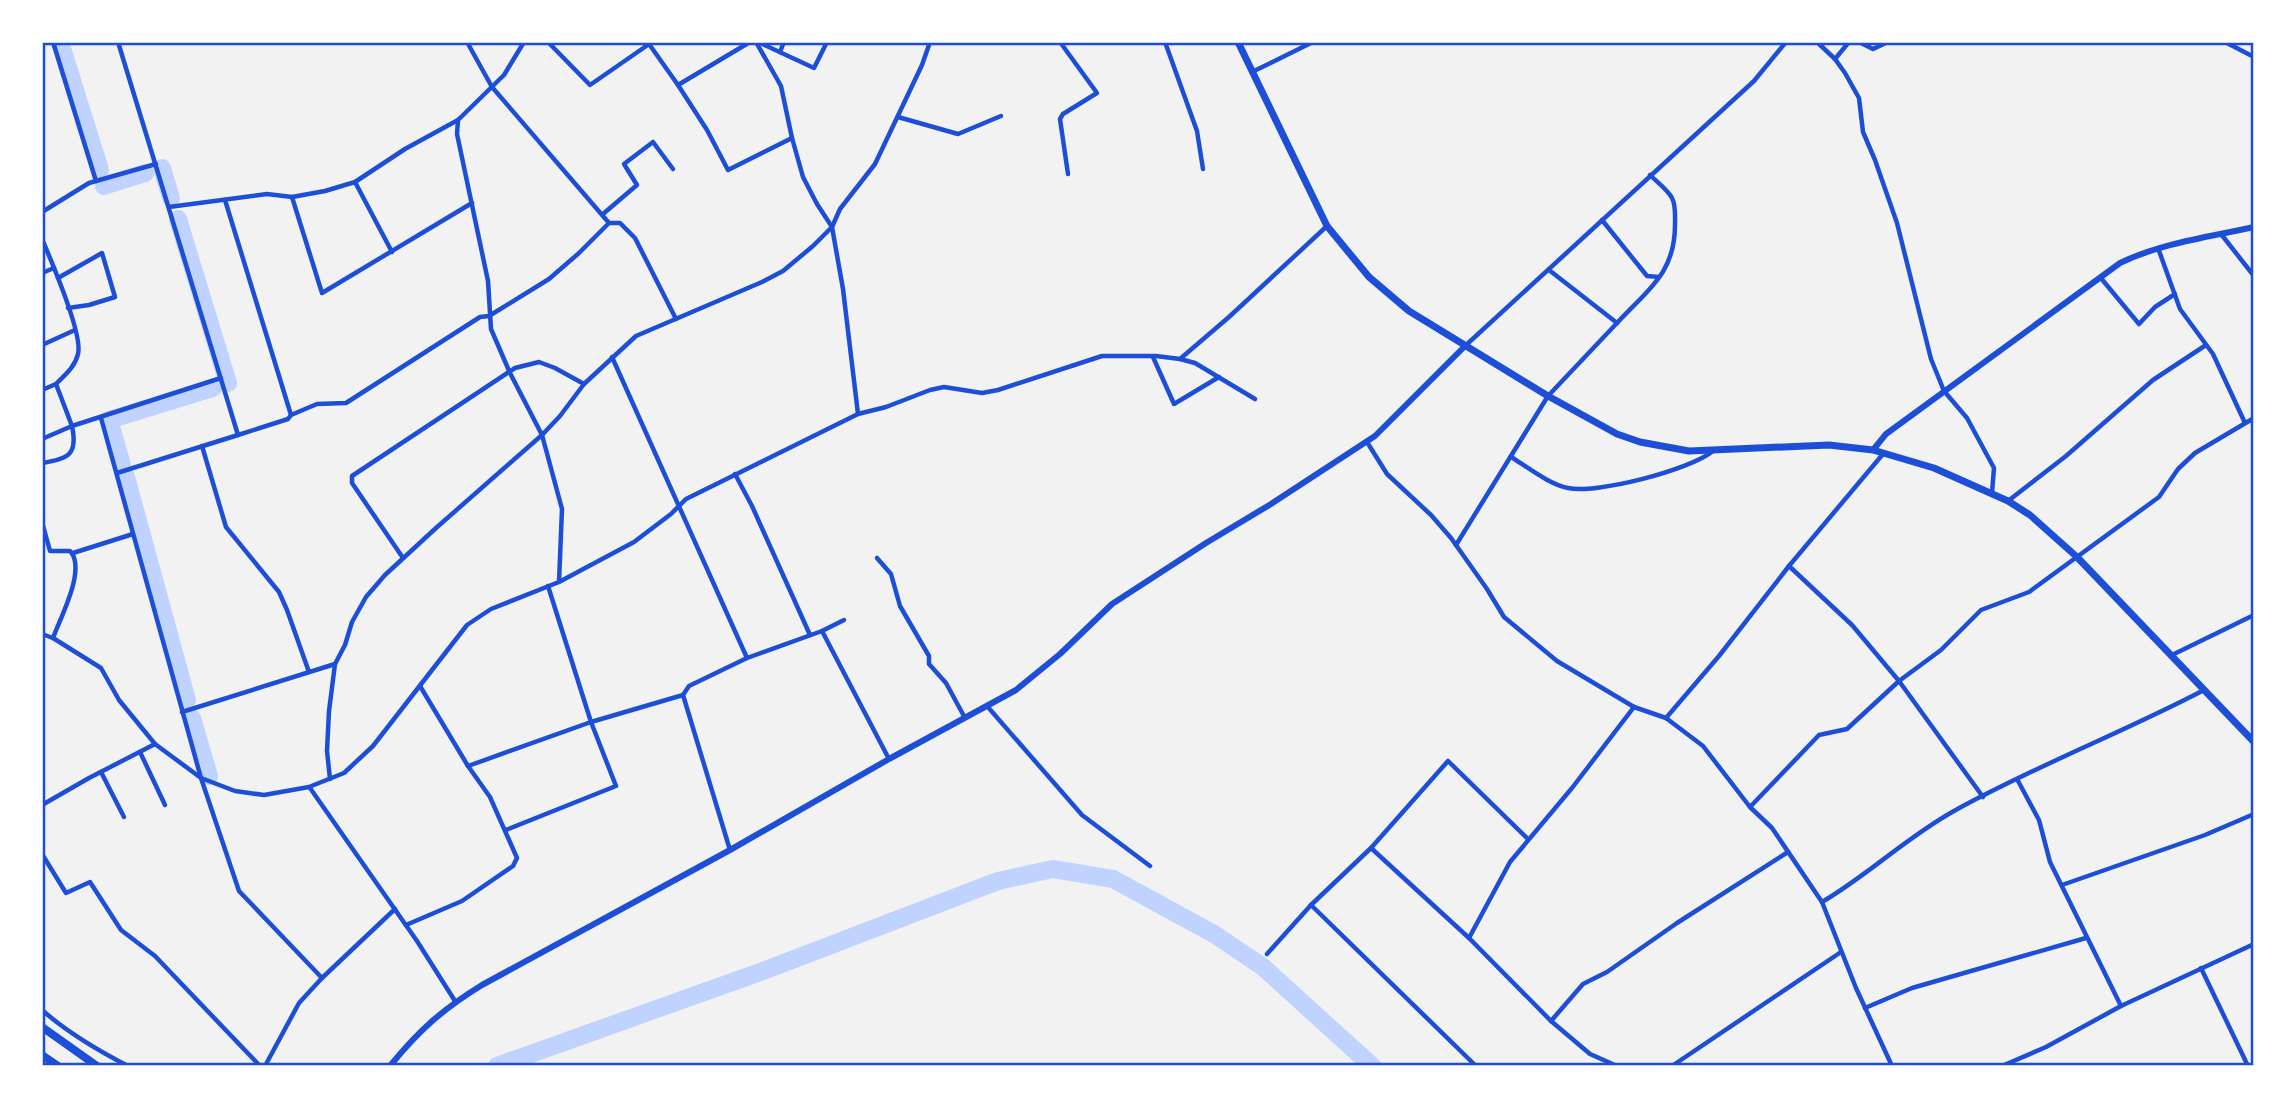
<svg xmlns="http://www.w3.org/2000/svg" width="2296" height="1108" viewBox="0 0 2296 1108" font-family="'Open Sans',sans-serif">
	<rect width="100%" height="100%" fill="#f2f2f2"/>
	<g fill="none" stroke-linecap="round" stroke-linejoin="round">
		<g stroke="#bfd3fe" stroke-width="18">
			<polyline points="60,42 100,170"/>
			<polyline points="162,168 171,198"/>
			<polyline points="104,186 145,173"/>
			<polyline points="178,219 228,383"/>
			<polyline points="122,465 109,420 213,388"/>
			<polyline points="126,477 187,700"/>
			<polyline points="192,718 209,776"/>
			<polyline points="497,1066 763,971 998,881 1053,869 1113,879 1214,934 1263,967 1372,1066"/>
		</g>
		<g stroke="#1d4ed8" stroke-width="4.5">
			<polyline points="53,42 96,181"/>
			<polyline points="467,42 492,87 609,223 620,223 635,238 676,319"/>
			<polyline points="548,42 590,85 652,42"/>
			<polyline points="750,42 678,85 707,130 728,170 792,138"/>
			<polyline points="756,42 781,86 792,138 803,177 817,204 832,227 843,289 858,414"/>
			<polyline points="758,42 814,68 827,42"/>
			<polyline points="1060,42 1097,93 1063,114 1060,119 1068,174"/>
			<polyline points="1165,42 1197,131 1203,169"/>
			<polyline points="1817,42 1835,59 1845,73 1859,98 1863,132 1875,160 1897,223 1931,359 1944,391 1967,418 1994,468 1992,493"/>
			<polyline points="1859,42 1873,49 1888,42"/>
			<polyline points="2225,42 2254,57"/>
			<polyline points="649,44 678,85"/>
			<polyline points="780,52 784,42"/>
			<polyline points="1835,59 1849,42"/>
			<polyline points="1252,72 1313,42"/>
			<polyline points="898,117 958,134 1001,116"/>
			<polyline points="458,120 457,134 488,281 491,329 510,373 542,435 562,509 559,582"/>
			<polyline points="355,182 392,252"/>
			<polyline points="292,197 322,293 472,203"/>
			<polyline points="225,200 291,415 288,419 238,435"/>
			<polyline points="169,207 267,194 292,197 325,191 355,182 405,149 458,120 504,75 524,42"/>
			<polyline points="42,212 89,183 156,164"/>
			<polyline points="603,214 637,185 624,164 653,142 673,169"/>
			<polyline points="1602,220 1647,276 1659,277"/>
			<polyline points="2221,234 2254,276"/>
			<path d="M 42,239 C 51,260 83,335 78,354 C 75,367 65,375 56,384"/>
			<polyline points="2158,248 2180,309 2213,354 2245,423"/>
			<polyline points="42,273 54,268"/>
			<polyline points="2100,277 2139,324 2155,307 2175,294"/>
			<polyline points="58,278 102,253 115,297 89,305 68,308"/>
			<path d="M 1617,323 C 1647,290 1675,274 1675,225 C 1675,217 1676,205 1672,198 C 1668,190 1656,181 1650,175"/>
			<polyline points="42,345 75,330"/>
			<polyline points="1465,346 1754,81 1786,42"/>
			<polyline points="612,357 747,658 689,686 683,695"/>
			<polyline points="1153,357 1174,404 1219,377"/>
			<polyline points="1180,359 1195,363 1255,399"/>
			<polyline points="42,390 56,384 72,426 42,439"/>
			<polyline points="291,415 317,404 346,403 480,317 489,316 549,279 579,253 609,223"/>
			<polyline points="101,418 201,778 239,891 322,978"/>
			<polyline points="1367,442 1387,474 1431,515 1451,538 1487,589 1504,617 1557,661 1634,707 1666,718 1703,746 1750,807 1772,828 1822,902 1856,988 1892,1066"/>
			<polyline points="202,446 226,527 279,592 287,610 309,672"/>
			<path d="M 1511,457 C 1526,466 1550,485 1568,488 C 1597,494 1690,470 1713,451"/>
			<path d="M 42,463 C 69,459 78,454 72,426 L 221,378"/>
			<polyline points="117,473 238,435 118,42"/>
			<polyline points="735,474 752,506 810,635"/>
			<polyline points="2008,501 2066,456 2153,380 2206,345"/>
			<path d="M 42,522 L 50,551 L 70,551 C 87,569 60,618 53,638"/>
			<polyline points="1456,545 1548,396 1617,323 1549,270"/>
			<polyline points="73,553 133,534"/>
			<polyline points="403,558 352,483 352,476 515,368 539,362 555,368 584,384"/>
			<polyline points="877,558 891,574 900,606 929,656 929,664 946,683 965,718"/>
			<polyline points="1789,566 1852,625 1899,681 1983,797"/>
			<polyline points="548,586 591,722 683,695 730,850"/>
			<polyline points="822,631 844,620"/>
			<polyline points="42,634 53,638 101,668 119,700 155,744 201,778 235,791 264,795 309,787 344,773 373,746 467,625 491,609 559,582 634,542 671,514 686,499 858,414 886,407 930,390 944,387 982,393 998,390 1102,356 1156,356 1180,359 1229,317 1327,226"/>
			<polyline points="2172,655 2254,615"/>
			<polyline points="747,658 822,631 889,759"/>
			<polyline points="420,686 468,766 591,722 616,786 506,830"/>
			<polyline points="987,706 1082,815 1150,866"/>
			<polyline points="182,712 335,664"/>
			<polyline points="1666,718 1719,656 1789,566 1883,454"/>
			<polyline points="140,752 165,805"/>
			<polyline points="101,772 124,817"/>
			<polyline points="330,779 327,751 329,711 335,664 345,645 352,622 366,597 385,575 436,528 542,435 560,416 584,384 636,336 762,282 783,271 813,246 832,227 840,209 875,164 922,65 930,42"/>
			<polyline points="2017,779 2039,820 2050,862 2121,1006"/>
			<polyline points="310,788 417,941 455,1001"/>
			<polyline points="42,805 89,778 155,744"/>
			<polyline points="1750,807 1819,735 1847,729 1899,681 1941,650 1981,610 2029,592 2159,497 2178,469 2195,453 2254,418"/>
			<polyline points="1371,848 1469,938"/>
			<polyline points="42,854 66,893 90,882 121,930 155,956 260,1066"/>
			<polyline points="2062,885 2205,835 2254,814"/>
			<path d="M 1822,902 C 1868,875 1907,837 1954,811 C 2035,766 2122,733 2204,690"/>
			<polyline points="406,925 462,901 513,866 517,858 490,797 468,766"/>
			<polyline points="1267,954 1311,905"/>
			<polyline points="2201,968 2248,1066"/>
			<polyline points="1865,1008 1912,988 2086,938"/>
			<path d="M 42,1010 C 68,1033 97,1050 128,1066"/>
			<polyline points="1551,1021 1583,984 1607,972 1677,923 1788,852"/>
			<polyline points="265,1066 299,1003 322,978 395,909"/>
			<polyline points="1476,1066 1311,905 1371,848 1448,761 1528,839"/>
			<polyline points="1617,1066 1590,1054 1551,1021 1469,938 1510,862 1572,788 1634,707"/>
			<polyline points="1672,1066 1841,952"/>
			<polyline points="2002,1066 2046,1047 2121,1006 2254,944"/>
		</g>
		<g stroke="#1d4ed8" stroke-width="6">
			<path d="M 1873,450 L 1886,434 L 2120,263 C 2161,243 2209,237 2254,227"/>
			<path d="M 390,1066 C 419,1030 443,1009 482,985 L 730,850 L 889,759 L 1016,690 L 1060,654 L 1112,604 L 1206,543 L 1271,504 L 1375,436 L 1465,346"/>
		</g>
		<polyline stroke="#1d4ed8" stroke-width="7" points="1238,42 1327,226 1369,277 1409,311 1548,396 1617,434 1640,442 1689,451 1829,445 1873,450 1934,468 2008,501 2030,515 2077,557 2254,742"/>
		<g stroke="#1d4ed8" stroke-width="8">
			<polyline points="42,1027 97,1066"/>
			<polyline points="42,1055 58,1066"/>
		</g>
	</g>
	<rect width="2296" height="1108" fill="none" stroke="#ffffff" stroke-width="88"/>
	<rect x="44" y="44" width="2208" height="1020" fill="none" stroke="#1d4ed8" stroke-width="2.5"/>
</svg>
